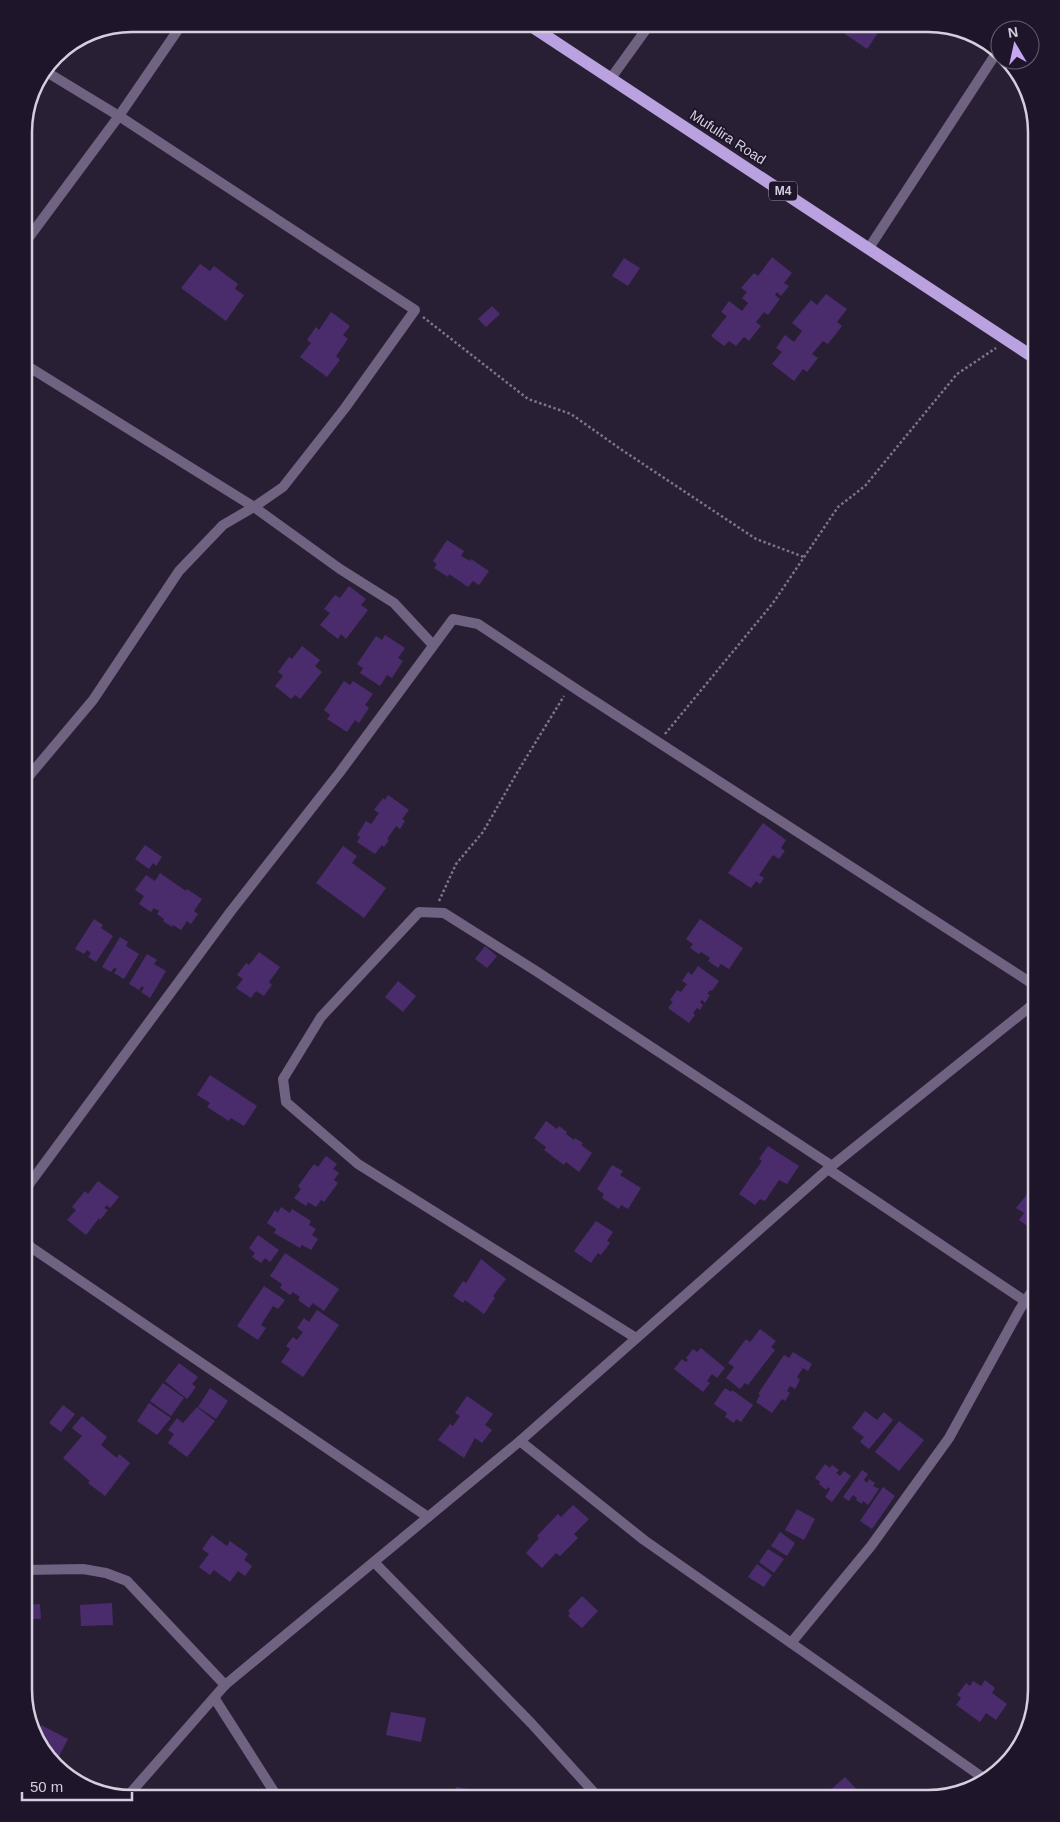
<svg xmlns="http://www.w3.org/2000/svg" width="1060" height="1822" viewBox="0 0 1060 1822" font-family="Arial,sans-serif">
	<rect width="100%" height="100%" fill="#281f35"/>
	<g fill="#4a2c6c">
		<polygon points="851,24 884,24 867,49 845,34"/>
		<polygon points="772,257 792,273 784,283 789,286 781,296 777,292 775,295 780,299 768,315 764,312 756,322 761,326 749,341 744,337 736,346 729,341 724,346 711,336 727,316 721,312 729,301 742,311 748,303 742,298 747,292 741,288 754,273 758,276"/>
		<polygon points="624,258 640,268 628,286 612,276"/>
		<polygon points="200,264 210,271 214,266 238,284 235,289 244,295 226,321 181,288"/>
		<polygon points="826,294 847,309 837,322 842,326 828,344 823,341 812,354 818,358 807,372 803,369 794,381 772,364 782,352 776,348 785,335 794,342 802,331 792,323 811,300 817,305"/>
		<polygon points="492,306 500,314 486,327 478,319"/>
		<polygon points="331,312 350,326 343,335 348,339 336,356 340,360 327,377 300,357 311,343 307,340 316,327 319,330"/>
		<polygon points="447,540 464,551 461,556 470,561 471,559 489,571 479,585 473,581 468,587 449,574 448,577 434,568 437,564 433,561"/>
		<polygon points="349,586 366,599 361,605 368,610 346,639 341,634 338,639 320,625 330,613 324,609 335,595 340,598"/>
		<polygon points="385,635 405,648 398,658 403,661 392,678 387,675 380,686 360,673 363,668 357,664 376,636 382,640"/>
		<polygon points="302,646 320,660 315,666 322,672 300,699 295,695 291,699 275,686 283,676 278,672 289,657 292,659"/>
		<polygon points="344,681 350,685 353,681 373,694 365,705 369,708 359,723 355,720 347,732 327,719 330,715 324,710"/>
		<polygon points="388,795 409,810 402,819 405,821 400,829 396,826 387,839 389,840 384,847 382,845 375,854 357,842 360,837 357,835 366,821 371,824 379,813 374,810 383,798 385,800"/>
		<polygon points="763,823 786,840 781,848 785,851 779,859 773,855 759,875 764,878 760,884 756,881 751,888 728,873"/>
		<polygon points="145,845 162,857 156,866 153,863 149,869 135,859"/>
		<polygon points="343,846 357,856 352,863 386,888 364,918 316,883"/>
		<polygon points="160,873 186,891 187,889 202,899 194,911 198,914 191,924 187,921 181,930 173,925 172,927 163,921 164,919 157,914 159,911 154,908 151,912 139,904 144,896 135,890 146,875 155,881"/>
		<polygon points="94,919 103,925 101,928 113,936 96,962 88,957 91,953 87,950 84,954 75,949"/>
		<polygon points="700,919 743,948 729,969 721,964 718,968 708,961 710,958 701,952 699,954 690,948 693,944 686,939"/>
		<polygon points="120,937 128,942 126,946 139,954 124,979 114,973 117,969 114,968 111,972 102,967"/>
		<polygon points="485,946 497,956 487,968 475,959"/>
		<polygon points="259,952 280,967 269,982 272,985 264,996 256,991 251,998 236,988 243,979 237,975 246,963 249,965"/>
		<polygon points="147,954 157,960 154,964 166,971 150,998 141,992 144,988 142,986 139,990 129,984"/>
		<polygon points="698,966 719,981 712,991 710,990 707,994 710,995 705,1003 702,1000 700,1002 703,1005 700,1010 697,1008 693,1013 695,1015 689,1023 668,1008 673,1002 670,1000 677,990 681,992 687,984 682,981 688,972 692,975"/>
		<polygon points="398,981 416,996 403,1012 385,997"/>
		<polygon points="210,1075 257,1106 244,1126 231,1118 229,1121 207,1107 210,1103 197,1095"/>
		<polygon points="546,1121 557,1129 559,1126 567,1132 566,1134 574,1140 575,1138 583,1143 581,1145 592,1153 579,1172 566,1162 564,1165 544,1150 546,1147 534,1138"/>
		<polygon points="768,1146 799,1166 787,1184 779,1180 765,1201 760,1199 755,1205 739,1194 762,1161 759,1159"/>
		<polygon points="326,1156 337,1164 333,1169 339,1173 334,1180 338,1183 324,1202 321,1200 316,1207 308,1202 306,1206 294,1198 301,1189 298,1186 314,1164 318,1167"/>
		<polygon points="612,1165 623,1171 620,1175 641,1188 628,1209 621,1205 619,1209 602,1198 604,1194 597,1189"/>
		<polygon points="98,1181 119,1197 110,1208 107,1205 104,1208 108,1210 100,1220 99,1218 86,1235 67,1220 76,1210 72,1207 85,1191 88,1194"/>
		<polygon points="1033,1187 1036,1189 1036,1229 1034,1231 1019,1220 1024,1213 1016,1208"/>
		<polygon points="281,1207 290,1213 292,1209 311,1221 309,1225 316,1229 312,1235 318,1239 311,1250 302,1245 300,1248 274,1233 276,1229 267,1223 275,1210 278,1213"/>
		<polygon points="596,1221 613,1232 607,1241 610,1243 601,1255 598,1253 591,1263 574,1251"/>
		<polygon points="258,1235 279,1250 270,1262 265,1258 261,1263 252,1257 255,1253 249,1248"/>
		<polygon points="285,1253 339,1289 324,1311 313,1303 309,1308 298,1300 300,1297 293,1292 290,1295 280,1288 282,1284 270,1276"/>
		<polygon points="481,1259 506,1279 493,1296 495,1298 484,1314 465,1300 463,1303 453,1296 463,1281 466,1283"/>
		<polygon points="264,1286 285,1300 278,1309 273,1306 261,1325 266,1328 258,1340 237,1326"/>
		<polygon points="317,1310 339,1325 303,1377 281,1362 290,1349 286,1346 293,1337 297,1340 303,1332 297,1328 304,1318 309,1322"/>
		<polygon points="760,1329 776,1341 771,1347 775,1350 748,1385 745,1383 740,1389 726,1378 734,1367 728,1363 746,1339 750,1342"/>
		<polygon points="701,1348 725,1368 717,1378 712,1374 707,1381 710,1383 703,1392 674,1369 682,1359 686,1362 688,1360 686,1358 693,1349 697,1352"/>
		<polygon points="793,1352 812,1364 808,1371 803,1368 797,1377 800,1380 795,1389 790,1386 787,1391 790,1393 785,1401 782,1399 772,1413 756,1402 760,1395 758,1394 784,1355 789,1358"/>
		<polygon points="179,1363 198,1377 192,1384 196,1387 187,1399 165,1381"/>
		<polygon points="163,1383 184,1398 171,1416 150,1401"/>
		<polygon points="210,1388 228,1401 216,1419 198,1407"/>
		<polygon points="725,1388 731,1392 732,1390 753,1405 741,1422 736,1419 734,1423 725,1417 727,1413 714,1404"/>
		<polygon points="467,1396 493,1414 485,1425 492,1430 482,1443 475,1438 464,1458 438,1440 450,1424 453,1426 460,1416 455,1413"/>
		<polygon points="149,1403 171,1418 157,1435 137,1421"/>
		<polygon points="63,1405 75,1414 61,1432 49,1423"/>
		<polygon points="197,1407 215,1421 187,1457 168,1443 174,1434 168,1430 177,1418 183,1423"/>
		<polygon points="865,1411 877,1420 884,1412 893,1420 869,1449 860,1442 864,1437 852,1428"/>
		<polygon points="82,1416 107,1437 101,1445 117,1458 119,1454 130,1463 105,1496 88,1483 90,1481 63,1458 82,1436 72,1428"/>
		<polygon points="899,1421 924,1440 899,1471 875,1452"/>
		<polygon points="825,1464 830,1468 832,1465 839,1470 836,1473 840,1476 844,1471 851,1476 832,1502 825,1497 830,1489 828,1487 826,1490 819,1484 820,1482 815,1478"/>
		<polygon points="862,1470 868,1474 864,1480 867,1483 869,1479 875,1483 873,1486 879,1489 868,1505 863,1501 862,1504 856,1500 857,1498 853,1495 849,1501 843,1497"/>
		<polygon points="883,1487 895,1496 872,1529 860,1521"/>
		<polygon points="573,1505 589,1519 574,1534 578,1538 560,1556 556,1553 542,1568 526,1553 539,1538 537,1536 558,1514 561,1517"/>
		<polygon points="797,1509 815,1519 804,1540 785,1530"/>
		<polygon points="780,1532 795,1543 787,1556 771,1546"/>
		<polygon points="212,1535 227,1546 230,1541 248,1554 244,1560 252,1566 245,1576 238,1571 230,1582 214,1570 210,1575 199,1567 209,1554 202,1549"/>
		<polygon points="768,1549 784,1559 774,1573 759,1562"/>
		<polygon points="757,1564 772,1575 764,1587 748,1577"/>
		<polygon points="582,1596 598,1611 582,1628 568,1616 570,1613 568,1611"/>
		<polygon points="112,1603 113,1625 81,1626 80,1605"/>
		<polygon points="40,1604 41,1619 32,1619 33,1626 24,1627 24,1605"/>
		<polygon points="985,1680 995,1688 992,1693 1007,1704 996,1720 986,1713 980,1722 956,1705 961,1698 957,1695 966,1683 970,1686 973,1681 981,1686"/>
		<polygon points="391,1712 426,1718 421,1742 386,1735"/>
		<polygon points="41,1725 68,1739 56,1762 35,1738"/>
		<polygon points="845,1777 865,1798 830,1798 826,1794"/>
		<polygon points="456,1787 492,1793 491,1798 454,1798"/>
	</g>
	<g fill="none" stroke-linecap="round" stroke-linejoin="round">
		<g stroke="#7d7588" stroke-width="2.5" stroke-dasharray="2.5 2.5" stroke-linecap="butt">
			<polyline points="423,317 528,399 571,414 622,450 756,539 804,557"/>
			<polyline points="665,734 773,603 838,507 865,486 957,374 996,348"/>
			<polyline points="439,901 456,864 483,832 518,771 564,696"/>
		</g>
		<g stroke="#6f6381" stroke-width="10">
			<polyline points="45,71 119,116 415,310 345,408 283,487 254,507 340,569 394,603 433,645"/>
			<polyline points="611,78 650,24"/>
			<polyline points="24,244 119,116 182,24"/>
			<polyline points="869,248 997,52"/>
			<polyline points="24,782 93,700 179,571 223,525 254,507 29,367"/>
			<polyline points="828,1169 1025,1301"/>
			<polyline points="24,1195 30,1183 231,911 340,772 453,619 478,624 582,693 1036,986"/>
			<polyline points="24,1239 32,1248 428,1517"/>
			<polyline points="636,1338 358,1164 286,1102 283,1079 321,1017 419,912 444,913 536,971 832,1166"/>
			<polyline points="520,1441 644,1540 985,1779"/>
			<polyline points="374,1562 532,1724 599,1798"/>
			<polyline points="24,1570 83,1569 106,1573 127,1581 225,1685"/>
			<polyline points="791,1643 871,1546 949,1438 1020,1309 1036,1285"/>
			<polyline points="215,1699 278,1798"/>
			<polyline points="1005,1762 1022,1737"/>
			<polyline points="126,1798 225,1685 520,1441 828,1169 1036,1002"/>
		</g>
		<polyline stroke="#baa1e0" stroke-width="12" points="528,24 1036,359"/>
	</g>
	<g text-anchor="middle" stroke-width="4" stroke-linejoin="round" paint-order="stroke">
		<rect fill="#1e152b" stroke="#9d96a8" stroke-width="1" x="769" y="181.5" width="28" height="19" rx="4"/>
		<g font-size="12" font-weight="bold" fill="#d4cedd">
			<text x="783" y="195">M4</text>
		</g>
		<g font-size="14" fill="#d4cedd" stroke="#1e152b">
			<text transform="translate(728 137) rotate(33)" y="5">Mufulira Road</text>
		</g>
	</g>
	<path d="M0 0H1060V1822H0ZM132 32H928A100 100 0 0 1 1028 132V1690A100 100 0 0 1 928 1790H132A100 100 0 0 1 32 1690V132A100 100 0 0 1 132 32Z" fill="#1e152b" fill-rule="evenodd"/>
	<path fill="none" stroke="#d4cedd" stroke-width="2.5" d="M132 32H928A100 100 0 0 1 1028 132V1690A100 100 0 0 1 928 1790H132A100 100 0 0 1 32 1690V132A100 100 0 0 1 132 32Z"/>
	<g transform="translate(1015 45) rotate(351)"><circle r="24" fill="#1e152b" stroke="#675f72"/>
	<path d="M0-4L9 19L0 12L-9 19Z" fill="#c5a7f1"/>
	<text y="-8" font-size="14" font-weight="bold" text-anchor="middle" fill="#d4cedd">N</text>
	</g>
	<path d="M22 1792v8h110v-8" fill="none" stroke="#d4cedd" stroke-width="2.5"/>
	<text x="30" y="1792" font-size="15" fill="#d4cedd" stroke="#1e152b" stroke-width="4" paint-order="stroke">50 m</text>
</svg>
